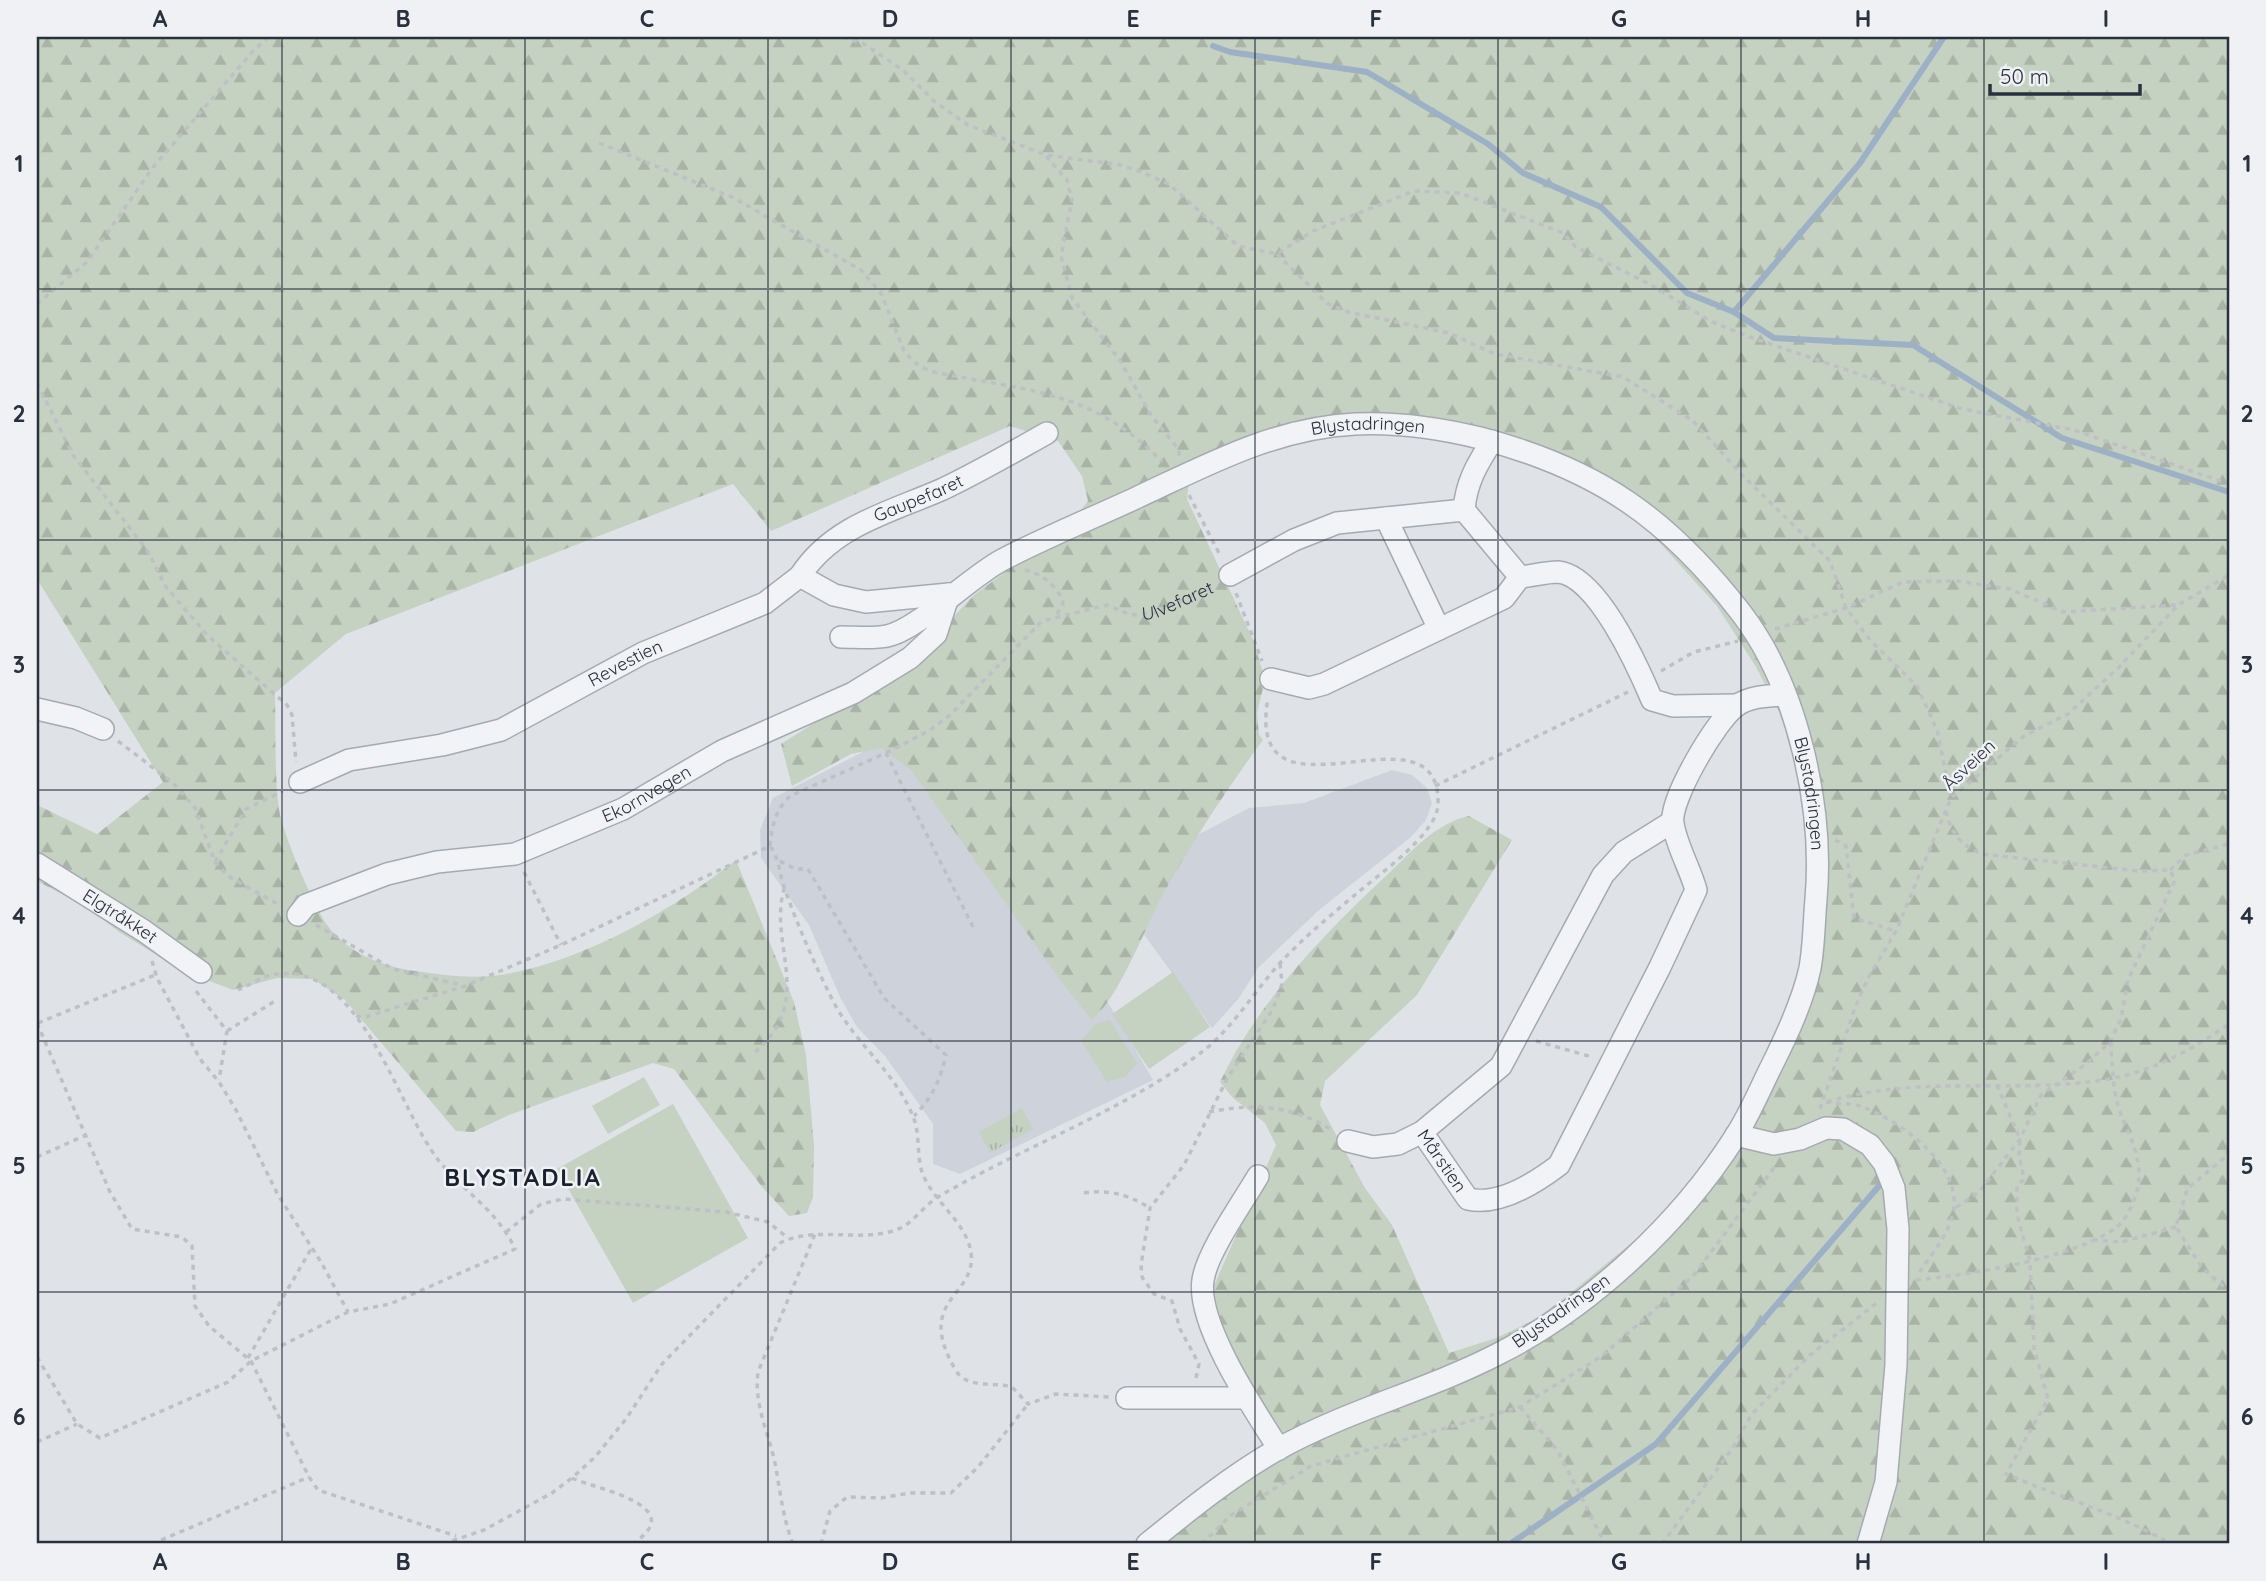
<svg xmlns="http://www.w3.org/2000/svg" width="2266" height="1581" viewBox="0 0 2266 1581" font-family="Quicksand,sans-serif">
	<defs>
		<pattern id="forest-firs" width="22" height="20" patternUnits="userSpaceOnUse" patternTransform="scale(1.75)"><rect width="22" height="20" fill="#c5d1c1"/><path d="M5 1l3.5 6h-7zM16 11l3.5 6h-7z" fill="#a9b4a7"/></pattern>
		<pattern id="park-tufts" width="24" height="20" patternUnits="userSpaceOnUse" patternTransform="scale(1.75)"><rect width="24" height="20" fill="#c5d1c1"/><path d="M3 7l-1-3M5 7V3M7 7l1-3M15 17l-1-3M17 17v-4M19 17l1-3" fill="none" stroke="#a9b4a7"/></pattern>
	</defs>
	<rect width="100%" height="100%" fill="#dfe3e8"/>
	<g fill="#ced2da">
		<polygon points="915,725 1107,1001 1153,1080 960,1174 933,1164 933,1124 885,1056 857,1027 841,999 809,925 761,858 760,830 773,798"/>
		<polygon points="1392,770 1412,775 1427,788 1432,803 1426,820 1411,837 1319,910 1258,968 1239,998 1212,1028 1121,903 1188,840 1249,808 1304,803"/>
	</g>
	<path fill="url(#forest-firs)" d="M 37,37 L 2229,37 L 2229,1544 L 1162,1544 L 1269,1442 L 1228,1358 L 1212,1290 L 1276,1145 L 1265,1123 L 1233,1098 L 1220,1082 C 1259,1000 1323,935 1388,874 C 1412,851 1436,823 1469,816 L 1512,840 L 1417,995 L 1325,1081 L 1320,1105 L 1365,1188 L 1392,1225 L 1449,1353 L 1496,1338 L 1532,1321 L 1562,1300 L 1657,1222 L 1704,1165 L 1767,1066 L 1796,988 L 1816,879 L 1797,746 L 1756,667 L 1717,606 L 1640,521 L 1598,493 L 1515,453 L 1345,416 L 1291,422 L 1190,473 L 1187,499 L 1254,642 L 1265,680 L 1257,713 L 1259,735 L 1263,740 C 1228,787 1195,838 1166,889 C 1146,924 1121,995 1092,1020 L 1063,984 L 911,770 L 881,748 L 851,754 L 792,786 L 781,744 L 830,713 L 943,628 L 974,595 L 1069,525 L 1088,501 L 1082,476 L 1058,441 L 1010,426 L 771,531 L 733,484 L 346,634 L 275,693 C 276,731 274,771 279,809 C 282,832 314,907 328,926 C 347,953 384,967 415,971 C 443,975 472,979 500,975 C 580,963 673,910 736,860 L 794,1002 L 806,1055 L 814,1145 L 813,1197 L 807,1213 L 789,1216 L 762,1187 L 674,1069 L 653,1063 L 509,1115 L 473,1132 L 456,1131 L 345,1000 L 313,979 L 277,978 L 233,990 L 181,970 L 119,932 L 87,907 L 37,881 L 37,805 L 97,834 L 163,782 L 37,579 Z"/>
	<polygon fill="url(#park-tufts)" points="1022,1108 1033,1129 990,1153 979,1132"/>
	<g fill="#c5d1c1">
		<polygon points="1173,972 1210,1027 1149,1069 1112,1014"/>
		<polygon points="1110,1020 1137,1063 1125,1077 1107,1082 1081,1041 1095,1024"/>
		<polygon points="644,1077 660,1105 608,1134 592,1106"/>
		<polygon points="673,1104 748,1238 633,1303 557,1169"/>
	</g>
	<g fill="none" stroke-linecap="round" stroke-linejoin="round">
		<g stroke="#9cb0c6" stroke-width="6">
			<polyline points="1213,46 1230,52 1367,72 1488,144 1523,173 1601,207 1687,293 1734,312 1774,338 1913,345 2062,438 2229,492"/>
			<polyline points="1734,312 1860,163 1944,37"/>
			<polyline points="1510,1544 1656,1444 1885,1179"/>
		</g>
		<g stroke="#a5aab2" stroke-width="24">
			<g id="minor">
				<path d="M 1464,510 C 1466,483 1477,464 1492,441"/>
				<polyline points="1386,518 1439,629"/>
				<polyline points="1230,575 1294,540 1337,523 1464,510 1520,577 1504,598 1324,684 1309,688 1271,679"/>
				<path id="s2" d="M 800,576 C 833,525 891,512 943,489 C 979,472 1013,452 1047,433"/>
				<path d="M 1520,577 C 1532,576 1546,572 1558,572 C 1597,575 1638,667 1652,700 L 1673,706 L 1737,705"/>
				<path id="s3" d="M 841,637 C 856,637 873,639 887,636 C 917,630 970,577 1002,560 C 1046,537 1093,518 1138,497 C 1209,464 1275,428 1355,424 C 1397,422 1439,428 1480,438 C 1598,469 1668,518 1742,614 C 1798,688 1824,808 1816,899 C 1814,922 1814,946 1810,968 C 1803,1001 1787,1035 1772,1065 C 1760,1089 1750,1114 1735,1137 C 1680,1223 1592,1306 1500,1353 C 1429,1390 1348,1410 1278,1449 C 1231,1476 1189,1510 1147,1544"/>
				<polyline points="37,709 76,718 103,729"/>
				<path id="s4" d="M 300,782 L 349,760 L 442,745 L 501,730 L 643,653 L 765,603 L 800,576 L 834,595 L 866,602 L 949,594"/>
				<path id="s5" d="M 37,864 L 144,931 L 201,972"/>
				<path id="s6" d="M 298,915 L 306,905 L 387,874 L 437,862 L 515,854 L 623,809 L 722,751 L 853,693 L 910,658 L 936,634 L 949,594"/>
				<path id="s7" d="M 1422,1132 L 1468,1199 C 1498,1206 1534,1184 1559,1165 L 1660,967 L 1696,890 C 1690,868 1676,845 1673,823 C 1669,800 1717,719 1736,706 C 1750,696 1768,696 1784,695"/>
				<polyline points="1736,1135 1774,1144 1800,1139 1826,1128 1843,1129 1870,1145 1884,1163 1894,1188 1898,1229 1896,1365 1886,1482 1868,1544"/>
				<polyline points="1348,1141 1373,1147 1398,1144 1422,1132 1501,1066 1603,875 1624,852 1672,822"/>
				<path d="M 1258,1176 C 1243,1202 1207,1252 1203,1280 C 1196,1324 1255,1411 1279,1449"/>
				<polyline points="1127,1398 1246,1398"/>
			</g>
		</g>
		<g stroke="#bec0c6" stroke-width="3.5" stroke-dasharray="5 5" stroke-linecap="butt">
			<polyline points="843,37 864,44 904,71 935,102 968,125 1046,155 1121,165 1139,171 1169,184 1238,246 1277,254 1313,231 1414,191 1460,193 1563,233 1576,247 1653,286 1712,322 1750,337 1962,409 2074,430 2229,484"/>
			<path d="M 599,143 L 732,197 L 861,270 L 881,293 L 904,351 L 914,362 L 929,371 C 1023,391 1091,388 1162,462"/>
			<polyline points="1046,156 1067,180 1072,200 1061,256 1072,298 1121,362 1151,415 1179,450 1179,456"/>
			<polyline points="1277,254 1328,304 1348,312 1449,333 1495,354 1623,377 1692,420 1745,478 1830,561 1846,608 1870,640 1917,686 1937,730 1951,798"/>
			<polyline points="37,304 87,262 154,166 254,50 269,37"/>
			<polyline points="37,383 73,455 147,550 166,587 208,636 287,705 292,715 296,762"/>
			<polyline points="1189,495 1221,557"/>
			<path d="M 1025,570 C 1042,574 1058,586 1063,603 L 1056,616"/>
			<polyline points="1236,593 1262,661"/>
			<polyline points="1775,629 1846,608 1903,582 1957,581 2010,589 2063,612 2176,605"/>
			<polyline points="1661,671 1694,652 1738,641"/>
			<polyline points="118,741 173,783 195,808 215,862 228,876 281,906"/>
			<path id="s1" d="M 886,753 L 930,730 L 950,715 L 1042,621 L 1107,605 L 1131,615 L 1154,613 L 1214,586"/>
			<polyline points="1435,786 1628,692"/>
			<path d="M 1946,811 C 1951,834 1961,845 1982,854 L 2138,871 L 2170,870 L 2175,880 L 2128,980 L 2121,1019 L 2110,1042 L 2086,1064 L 2041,1095 L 2020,1139 L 1980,1191 L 1954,1209"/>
			<polyline points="1835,840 1846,846 1854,918 1896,931"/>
			<path d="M 770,846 C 772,825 775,811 790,796 L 886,753 L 975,931"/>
			<path d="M 780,861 L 795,869 L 808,869 L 884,998 L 946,1055 C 940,1080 933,1097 914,1116"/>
			<polyline points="215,862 246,809 283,791"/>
			<polyline points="2170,870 2186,855 2229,844"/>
			<polyline points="524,872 561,945"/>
			<polyline points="316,925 393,969 462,985"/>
			<polyline points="152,961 157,978 200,1059 219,1082 236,1110 278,1195 321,1262 348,1312"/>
			<polyline points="196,991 227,1031 219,1080"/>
			<path d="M 356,1016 L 365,1017 L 465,986 L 561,945 L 770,846 C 780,861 779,873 785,890 C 798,926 814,963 831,997 C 852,1041 893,1069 912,1114 C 921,1133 916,1153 922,1172 C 932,1201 967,1222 971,1253 C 977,1297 914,1298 955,1369 C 966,1390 993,1381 1012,1387 L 1028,1404 L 1056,1394 L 1109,1397"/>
			<polyline points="37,1023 110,1192 132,1229 182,1237 192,1246 195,1306 209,1326 251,1361 309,1477 318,1490 456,1536"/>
			<polyline points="38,1023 155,975"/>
			<polyline points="227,1031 275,1001"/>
			<polyline points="1536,1041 1592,1057"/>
			<path d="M 755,1052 C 816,1001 768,945 784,889"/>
			<path d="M 1997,1085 L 2020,1139 L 2019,1155 L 2024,1179 L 2017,1186 L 2017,1215 L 2030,1261 L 2034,1348 L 2048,1399 L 2006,1474 C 2061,1498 2120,1514 2171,1544"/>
			<path d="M 1826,1102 C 1837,1104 1852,1103 1863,1107 C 1901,1122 1959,1163 1954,1208 C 1951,1232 1931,1255 1918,1274"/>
			<path d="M 1827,1102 C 1920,1073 2018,1096 2114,1078 C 2155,1070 2195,1048 2229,1024"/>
			<polyline points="1820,1109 1855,1008 1867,980 1896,931 1951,798 2024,736 2068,714 2118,668 2178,605 2229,575"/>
			<path d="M 1209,1112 C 1254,1103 1292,1105 1332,1130"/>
			<polyline points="2229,1149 2224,1158 2187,1189 2176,1227 2202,1268 2229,1291"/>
			<polyline points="37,1157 84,1136"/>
			<path d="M 1084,1193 C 1109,1189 1129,1195 1150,1208"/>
			<polyline points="506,1232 541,1204 563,1199 726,1212 768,1222 788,1238"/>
			<polyline points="2093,1240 2122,1242 2176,1227"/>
			<path d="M 1916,1280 C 1967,1275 2078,1258 2118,1226 C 2129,1216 2139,1192 2139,1178 C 2140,1150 2126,1131 2118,1106 C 2112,1086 2113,1062 2110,1042"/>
			<path d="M 37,1357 L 77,1424 L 100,1438 L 228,1382 L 251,1361 L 348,1312 L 390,1304 L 515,1249 C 498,1211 464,1192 439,1161 C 397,1108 362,963 277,974 C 264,975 250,985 238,990"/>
			<polyline points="248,1358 311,1249"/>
			<polyline points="1196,1378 1199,1364 1180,1329 1172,1301 1154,1294 1142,1277 1141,1265 1150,1208 1184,1165 1228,1077 1273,1009 1282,984 1280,963"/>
			<polyline points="1520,1407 1558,1451 1605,1544"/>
			<polyline points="37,1442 77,1424"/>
			<path d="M 572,1478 C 587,1486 663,1500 650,1527 C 647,1533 639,1539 635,1544"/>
			<polyline points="152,1544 309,1477"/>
			<path d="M 443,1544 L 484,1530 L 552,1493 L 572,1478 L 595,1457 L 626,1419 L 662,1364 L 780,1243 C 816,1225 858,1243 896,1230 C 913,1224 923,1206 938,1197 C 1023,1147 1118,1113 1198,1055 C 1231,1031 1253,993 1280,963 C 1303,938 1330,916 1356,894 C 1378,875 1436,835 1438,805 C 1442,694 1243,839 1268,698"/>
			<path d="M 793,1544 C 783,1519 780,1490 775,1463 C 768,1431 754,1406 758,1372 L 815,1234"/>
			<polyline points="821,1544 830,1511 847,1497 881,1498 910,1493 951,1493 978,1467 1028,1404"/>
			<polyline points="1202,1544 1230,1516 1311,1466 1520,1407 1602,1356 1694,1275 1776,1165"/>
			<polyline points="1662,1544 1732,1449 1752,1414 1810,1355 1878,1302"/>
		</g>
		<use href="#minor" stroke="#f2f3f6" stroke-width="21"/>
	</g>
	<path fill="none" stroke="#29303e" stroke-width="2" stroke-opacity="0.55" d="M 282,37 L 282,1544M 525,37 L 525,1544M 768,37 L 768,1544M 1011,37 L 1011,1544M 1255,37 L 1255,1544M 1498,37 L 1498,1544M 1741,37 L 1741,1544M 1984,37 L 1984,1544M 37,289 L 2229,289M 37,540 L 2229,540M 37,790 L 2229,790M 37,1041 L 2229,1041M 37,1292 L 2229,1292"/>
	<g text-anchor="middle" stroke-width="5" stroke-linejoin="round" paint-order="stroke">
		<g font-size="18" fill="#29303e" stroke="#eff1f5">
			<text dy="6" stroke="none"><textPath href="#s3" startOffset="578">Blystadringen</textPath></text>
			<text dy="6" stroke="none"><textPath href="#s2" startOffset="144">Gaupefaret</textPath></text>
			<text dy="6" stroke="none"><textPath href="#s1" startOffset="348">Ulvefaret</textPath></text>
			<text dy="6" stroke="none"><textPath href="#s4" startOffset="350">Revestien</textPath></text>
			<text transform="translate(1969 765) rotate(-43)" y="6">Åsveien</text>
			<text dy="6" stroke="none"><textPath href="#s6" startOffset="374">Ekornvegen</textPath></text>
			<text dy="6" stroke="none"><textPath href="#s3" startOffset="1208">Blystadringen</textPath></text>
			<text dy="6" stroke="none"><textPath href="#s5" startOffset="98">Elgtråkket</textPath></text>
			<text dy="6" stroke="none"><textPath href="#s7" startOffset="35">Mårstien</textPath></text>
			<text transform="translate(1561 1311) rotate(-35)" y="6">Blystadringen</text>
		</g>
		<g font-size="24" font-weight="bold" letter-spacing="2" fill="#1b222f" stroke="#eff1f5">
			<text x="523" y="1186">BLYSTADLIA</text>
		</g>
	</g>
	<rect width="2266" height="1581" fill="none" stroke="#eff1f5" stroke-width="77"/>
	<path d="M1990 84v10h150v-10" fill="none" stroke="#29303e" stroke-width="3.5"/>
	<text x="2000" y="84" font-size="21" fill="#29303e" stroke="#eff1f5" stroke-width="5" paint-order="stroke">50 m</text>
	<rect x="38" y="38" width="2190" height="1504" fill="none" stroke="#29303e" stroke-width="2.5"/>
	<g font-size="23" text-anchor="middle" font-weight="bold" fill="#29303e">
		<text x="160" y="27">A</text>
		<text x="403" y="27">B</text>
		<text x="647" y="27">C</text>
		<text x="890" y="27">D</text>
		<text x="1133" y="27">E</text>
		<text x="1376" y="27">F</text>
		<text x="1619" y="27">G</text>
		<text x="1863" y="27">H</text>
		<text x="2106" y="27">I</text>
		<text x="19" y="172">1</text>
		<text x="2247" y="172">1</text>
		<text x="19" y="422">2</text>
		<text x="2247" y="422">2</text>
		<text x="19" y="673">3</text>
		<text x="2247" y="673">3</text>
		<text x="19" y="924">4</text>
		<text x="2247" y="924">4</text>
		<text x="19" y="1174">5</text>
		<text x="2247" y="1174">5</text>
		<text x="19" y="1425">6</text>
		<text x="2247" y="1425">6</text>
		<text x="160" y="1570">A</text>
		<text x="403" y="1570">B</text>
		<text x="647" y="1570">C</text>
		<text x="890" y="1570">D</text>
		<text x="1133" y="1570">E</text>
		<text x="1376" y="1570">F</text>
		<text x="1619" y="1570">G</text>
		<text x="1863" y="1570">H</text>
		<text x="2106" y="1570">I</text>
	</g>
</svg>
